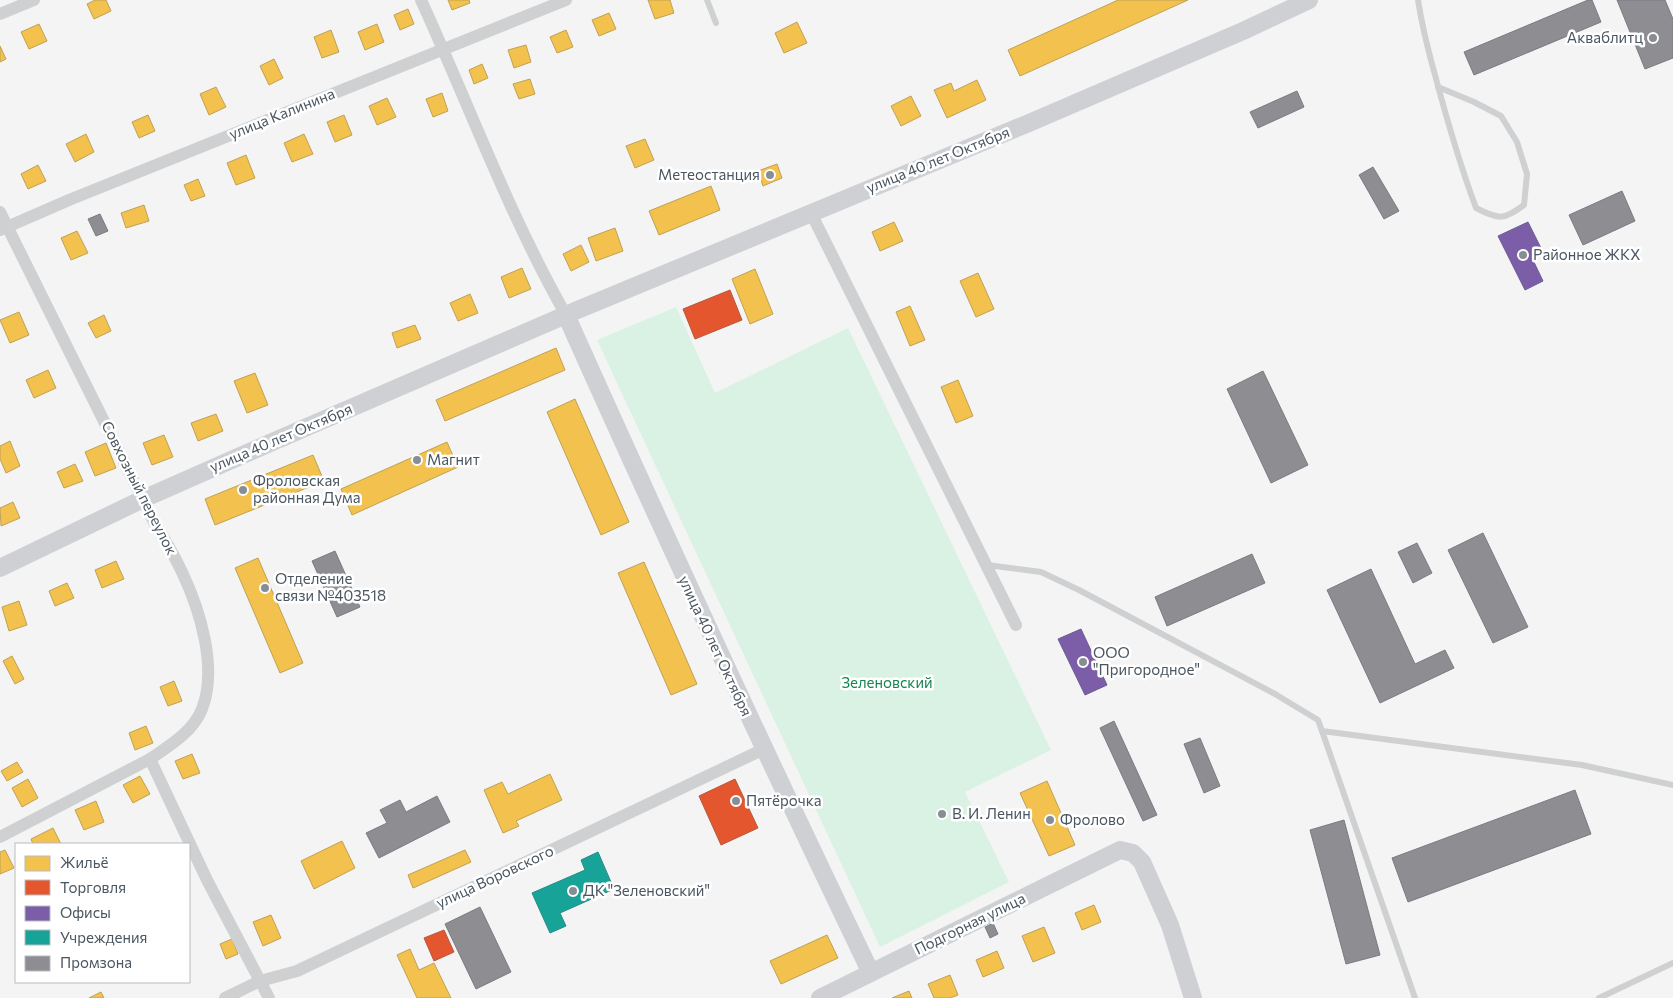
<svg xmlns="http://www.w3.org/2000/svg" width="1673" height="998" viewBox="0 0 1673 998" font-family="Commissioner,sans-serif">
	<rect width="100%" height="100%" fill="#f4f4f4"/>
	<polygon fill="#d9f2e3" points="676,307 715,393 848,328 1051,750 965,792 1009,882 880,947 597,340"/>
	<g fill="#f2c14e" stroke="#c0a154">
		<polygon points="95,0 106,0 111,11 94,19 87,4"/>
		<polygon points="448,0 469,0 470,3 452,10"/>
		<polygon points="648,0 670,0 674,13 655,19"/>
		<polygon points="1118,0 1188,0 1020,76 1008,50"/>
		<polygon points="408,9 414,24 400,30 394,15"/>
		<polygon points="609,13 616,29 599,36 592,20"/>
		<polygon points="797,22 807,43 784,53 775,33"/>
		<polygon points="39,24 47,41 29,49 21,32"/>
		<polygon points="377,24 384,42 365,50 358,32"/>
		<polygon points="331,30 339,52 322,58 314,37"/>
		<polygon points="566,30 573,47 557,53 550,37"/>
		<polygon points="526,45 531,62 514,68 508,50"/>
		<polygon points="0,46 6,59 0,62"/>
		<polygon points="274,59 283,78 269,85 260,66"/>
		<polygon points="482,64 488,78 474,84 469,70"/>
		<polygon points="530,79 535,94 519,99 513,84"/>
		<polygon points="977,80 986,100 947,118 934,90 951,83 954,91"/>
		<polygon points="216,87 226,107 209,115 200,94"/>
		<polygon points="442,93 448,111 433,117 426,99"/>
		<polygon points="911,96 921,116 901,126 891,106"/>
		<polygon points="387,98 396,117 377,125 369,106"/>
		<polygon points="148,115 155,131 139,138 132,122"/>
		<polygon points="344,115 352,135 335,142 327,122"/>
		<polygon points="86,134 94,152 75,162 66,144"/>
		<polygon points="304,134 313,154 292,162 284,143"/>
		<polygon points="645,139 654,160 635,168 626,146"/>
		<polygon points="246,155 255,178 236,185 227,163"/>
		<polygon points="777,164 782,178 763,186 758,171"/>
		<polygon points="38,165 46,181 28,189 21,174"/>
		<polygon points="198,179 205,196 191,201 184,185"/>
		<polygon points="711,186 720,210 659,235 649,211"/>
		<polygon points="144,205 149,221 126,228 121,213"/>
		<polygon points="894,222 903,241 880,251 872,232"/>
		<polygon points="615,228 623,251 596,261 588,238"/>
		<polygon points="77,231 88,253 71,260 61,238"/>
		<polygon points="581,245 589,262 571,271 563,254"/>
		<polygon points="522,268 531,289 509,298 501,277"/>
		<polygon points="755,269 773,314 750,324 732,279"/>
		<polygon points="978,273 994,309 976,317 960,281"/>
		<polygon points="470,294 478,313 458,321 450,303"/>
		<polygon points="910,306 925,340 910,346 896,312"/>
		<polygon points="19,312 29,335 10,343 0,320"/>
		<polygon points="104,315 111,331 96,338 88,323"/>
		<polygon points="415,325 421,339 397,348 392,333"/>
		<polygon points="556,348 565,370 445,421 436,400"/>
		<polygon points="48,370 56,388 34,398 26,380"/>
		<polygon points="255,373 268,405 247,413 234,381"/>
		<polygon points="958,380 973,416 956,423 941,387"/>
		<polygon points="575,399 629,522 601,535 547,412"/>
		<polygon points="216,414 223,431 198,441 191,423"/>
		<polygon points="164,435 173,457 152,465 143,443"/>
		<polygon points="10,441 20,466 6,473 0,459 0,446"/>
		<polygon points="447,442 458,467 352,515 341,489"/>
		<polygon points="106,443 116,468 95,476 85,452"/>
		<polygon points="313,455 324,481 215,525 205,499"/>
		<polygon points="75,464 83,481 64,488 57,472"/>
		<polygon points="13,502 20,518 1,526 0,508"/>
		<polygon points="258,558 303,663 280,673 235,568"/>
		<polygon points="116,561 124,579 102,588 95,570"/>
		<polygon points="644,562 697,684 671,695 618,573"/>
		<polygon points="67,583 74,598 55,606 49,591"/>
		<polygon points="19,601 27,625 9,631 2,607"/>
		<polygon points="12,656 24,679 15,684 3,661"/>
		<polygon points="174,681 182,701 168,706 160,687"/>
		<polygon points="146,726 153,743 135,750 129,733"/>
		<polygon points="192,754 200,773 183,779 175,761"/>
		<polygon points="17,762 23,772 7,781 1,771"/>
		<polygon points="550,774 562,800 516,821 519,826 503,833 484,790 502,782 508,794"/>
		<polygon points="140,776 150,794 133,803 123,785"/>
		<polygon points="28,779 38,798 22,807 12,788"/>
		<polygon points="1047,781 1075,845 1049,856 1020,793"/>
		<polygon points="96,801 104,822 84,830 75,810"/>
		<polygon points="53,828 61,844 33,844 31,839"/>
		<polygon points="342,841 355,868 314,889 301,861"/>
		<polygon points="5,850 14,868 0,874 0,852"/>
		<polygon points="465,850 471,862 413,888 408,875"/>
		<polygon points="1094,905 1101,922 1082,930 1075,913"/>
		<polygon points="271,915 281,938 263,946 253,922"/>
		<polygon points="1044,927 1055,953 1033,962 1022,936"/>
		<polygon points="827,935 838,958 781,984 770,961"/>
		<polygon points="232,939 238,954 226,959 220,944"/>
		<polygon points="410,949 419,970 434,963 451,998 417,998 397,955"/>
		<polygon points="997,951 1004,968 983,977 976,960"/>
		<polygon points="950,975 958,995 950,998 934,998 928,984"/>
		<polygon points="909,991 912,998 892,998"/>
		<polygon points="101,992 104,998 89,998"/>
	</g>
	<g fill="#e4572e" stroke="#b6573d">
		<polygon points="730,290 742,320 695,339 683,309"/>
		<polygon points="735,779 758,828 721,845 699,796"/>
		<polygon points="444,930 454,952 434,961 424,938"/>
	</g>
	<g fill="#7b5ea7" stroke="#6c5c92">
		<polygon points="1528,222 1543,252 1532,258 1543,281 1525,290 1498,236"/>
		<polygon points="1081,629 1107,685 1085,695 1058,639"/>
	</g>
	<polygon fill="#17a398" stroke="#268c88" points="598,852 614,889 560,913 566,926 550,933 532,893 585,870 581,860"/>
	<g fill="#8d8d92" stroke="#797c83">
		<polygon points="1588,0 1592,0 1601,22 1474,75 1464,52"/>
		<polygon points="1617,0 1665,0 1673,19 1673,58 1645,69"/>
		<polygon points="1297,91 1304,107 1258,128 1250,112"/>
		<polygon points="1373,167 1399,211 1384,219 1359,175"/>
		<polygon points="1622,191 1635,221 1583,245 1569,215"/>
		<polygon points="100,214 108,231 96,236 88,219"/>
		<polygon points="1263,371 1308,465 1271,483 1227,389"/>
		<polygon points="1483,533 1528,627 1493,643 1448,550"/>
		<polygon points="1417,543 1432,573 1413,583 1398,552"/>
		<polygon points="335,551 360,607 337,617 312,561"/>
		<polygon points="1252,554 1265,583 1167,626 1155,597"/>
		<polygon points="1371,569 1415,664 1445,650 1454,668 1380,703 1327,590"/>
		<polygon points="1114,721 1157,815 1143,821 1100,728"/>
		<polygon points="1200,738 1220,786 1204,793 1184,744"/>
		<polygon points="1575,790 1591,834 1408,902 1392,858"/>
		<polygon points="437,796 450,822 379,858 366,833 387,823 380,810 400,800 406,812"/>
		<polygon points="1344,820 1380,955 1346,964 1310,830"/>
		<polygon points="480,907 511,972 476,989 445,924"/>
		<polygon points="993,923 998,934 990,938 985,927"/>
	</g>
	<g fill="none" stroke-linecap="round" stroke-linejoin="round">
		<g stroke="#ced0d2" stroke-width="6">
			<polyline points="707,0 716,23"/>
			<path d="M 1418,0 C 1422,26 1428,50 1435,75 C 1447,120 1460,165 1476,208 C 1499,220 1504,220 1524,205 L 1527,174 L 1517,142 L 1501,116 L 1474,102 L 1438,87"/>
			<polyline points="987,565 1041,572 1079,590 1275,694 1318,720 1322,731 1582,765 1673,785"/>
			<polyline points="1322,731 1415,998"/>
			<polyline points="1599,998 1673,963"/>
		</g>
		<g stroke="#ced0d2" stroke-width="12">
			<path d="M 421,0 C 469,105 509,215 566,315"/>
			<polyline points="0,14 34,0"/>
			<path d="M 0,212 L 154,522 C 164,538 174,555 182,572 C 200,610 218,668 202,709 C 193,732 169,746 150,759 L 0,837"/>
			<polyline points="811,213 1016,625"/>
			<polyline points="0,230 69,200 566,0"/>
			<polyline points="150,759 207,880 269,998"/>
			<polyline points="225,998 260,981 297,971 764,749"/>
		</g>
		<g stroke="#ced0d4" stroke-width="18">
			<path d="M 566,315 C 665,536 766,755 871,973"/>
			<polyline points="0,568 143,499 270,443 575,311 1029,123 1243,31 1309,0"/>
			<polyline points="820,998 1120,850 1133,853 1142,862 1170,925 1193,998"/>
		</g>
	</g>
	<g fill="#868d94" stroke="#fff" stroke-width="2">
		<circle cx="1653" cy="38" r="5"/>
		<circle cx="770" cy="175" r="5"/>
		<circle cx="1523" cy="255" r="5"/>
		<circle cx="417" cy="460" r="5"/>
		<circle cx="243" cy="490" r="5"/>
		<circle cx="265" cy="588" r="5"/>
		<circle cx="1083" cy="662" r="5"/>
		<circle cx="736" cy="801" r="5"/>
		<circle cx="942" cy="814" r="5"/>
		<circle cx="1050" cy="820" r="5"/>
		<circle cx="573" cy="891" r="5"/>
	</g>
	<g text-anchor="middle" stroke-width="5" stroke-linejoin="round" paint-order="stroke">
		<g font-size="15" fill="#4a5661" stroke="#fff" text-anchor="start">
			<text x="1643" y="43" text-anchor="end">Акваблитц</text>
			<text x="760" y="180" text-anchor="end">Метеостанция</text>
			<text x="1533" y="260">Районное ЖКХ</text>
			<text x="427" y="465">Магнит</text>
			<text x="253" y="486">Фроловская<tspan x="253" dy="17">районная Дума</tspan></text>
			<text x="275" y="584">Отделение<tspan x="275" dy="17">связи №403518</tspan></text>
			<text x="1093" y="658">ООО<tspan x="1093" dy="17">"Пригородное"</tspan></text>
			<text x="746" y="806">Пятёрочка</text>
			<text x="952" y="819">В. И. Ленин</text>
			<text x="1060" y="825">Фролово</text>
			<text x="583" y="896">ДК "Зеленовский"</text>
		</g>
		<g font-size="15" fill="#4a5661" stroke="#fff">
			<text transform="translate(282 114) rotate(-22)" y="5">улица Калинина</text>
			<text transform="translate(938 160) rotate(-22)" y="5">улица 40 лет Октября</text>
			<text transform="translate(281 438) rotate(-23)" y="5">улица 40 лет Октября</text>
			<text transform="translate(139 488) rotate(63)" y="5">Совхозный переулок</text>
			<text transform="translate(715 646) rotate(65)" y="5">улица 40 лет Октября</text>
			<text transform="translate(495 877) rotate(-25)" y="5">улица Воровского</text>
			<text transform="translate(970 924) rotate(-26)" y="5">Подгорная улица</text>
		</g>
		<g font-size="15" fill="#17864f" stroke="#fff">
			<text x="887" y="688">Зеленовский</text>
		</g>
	</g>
	<rect x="15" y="843" width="175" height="140" fill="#ffffff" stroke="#b7bbc0"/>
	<rect x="25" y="856" width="25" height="15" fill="#f2c14e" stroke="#b7bbc0"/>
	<text x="60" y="868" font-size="15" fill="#4a5661">Жильё</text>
	<rect x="25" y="880" width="25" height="15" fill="#e4572e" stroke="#b7bbc0"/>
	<text x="60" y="893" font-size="15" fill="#4a5661">Торговля</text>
	<rect x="25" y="906" width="25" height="15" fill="#7b5ea7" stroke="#b7bbc0"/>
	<text x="60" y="918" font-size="15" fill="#4a5661">Офисы</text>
	<rect x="25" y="930" width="25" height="15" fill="#17a398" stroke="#b7bbc0"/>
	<text x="60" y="943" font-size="15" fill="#4a5661">Учреждения</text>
	<rect x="25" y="956" width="25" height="15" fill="#8d8d92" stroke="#b7bbc0"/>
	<text x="60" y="968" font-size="15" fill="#4a5661">Промзона</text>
</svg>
